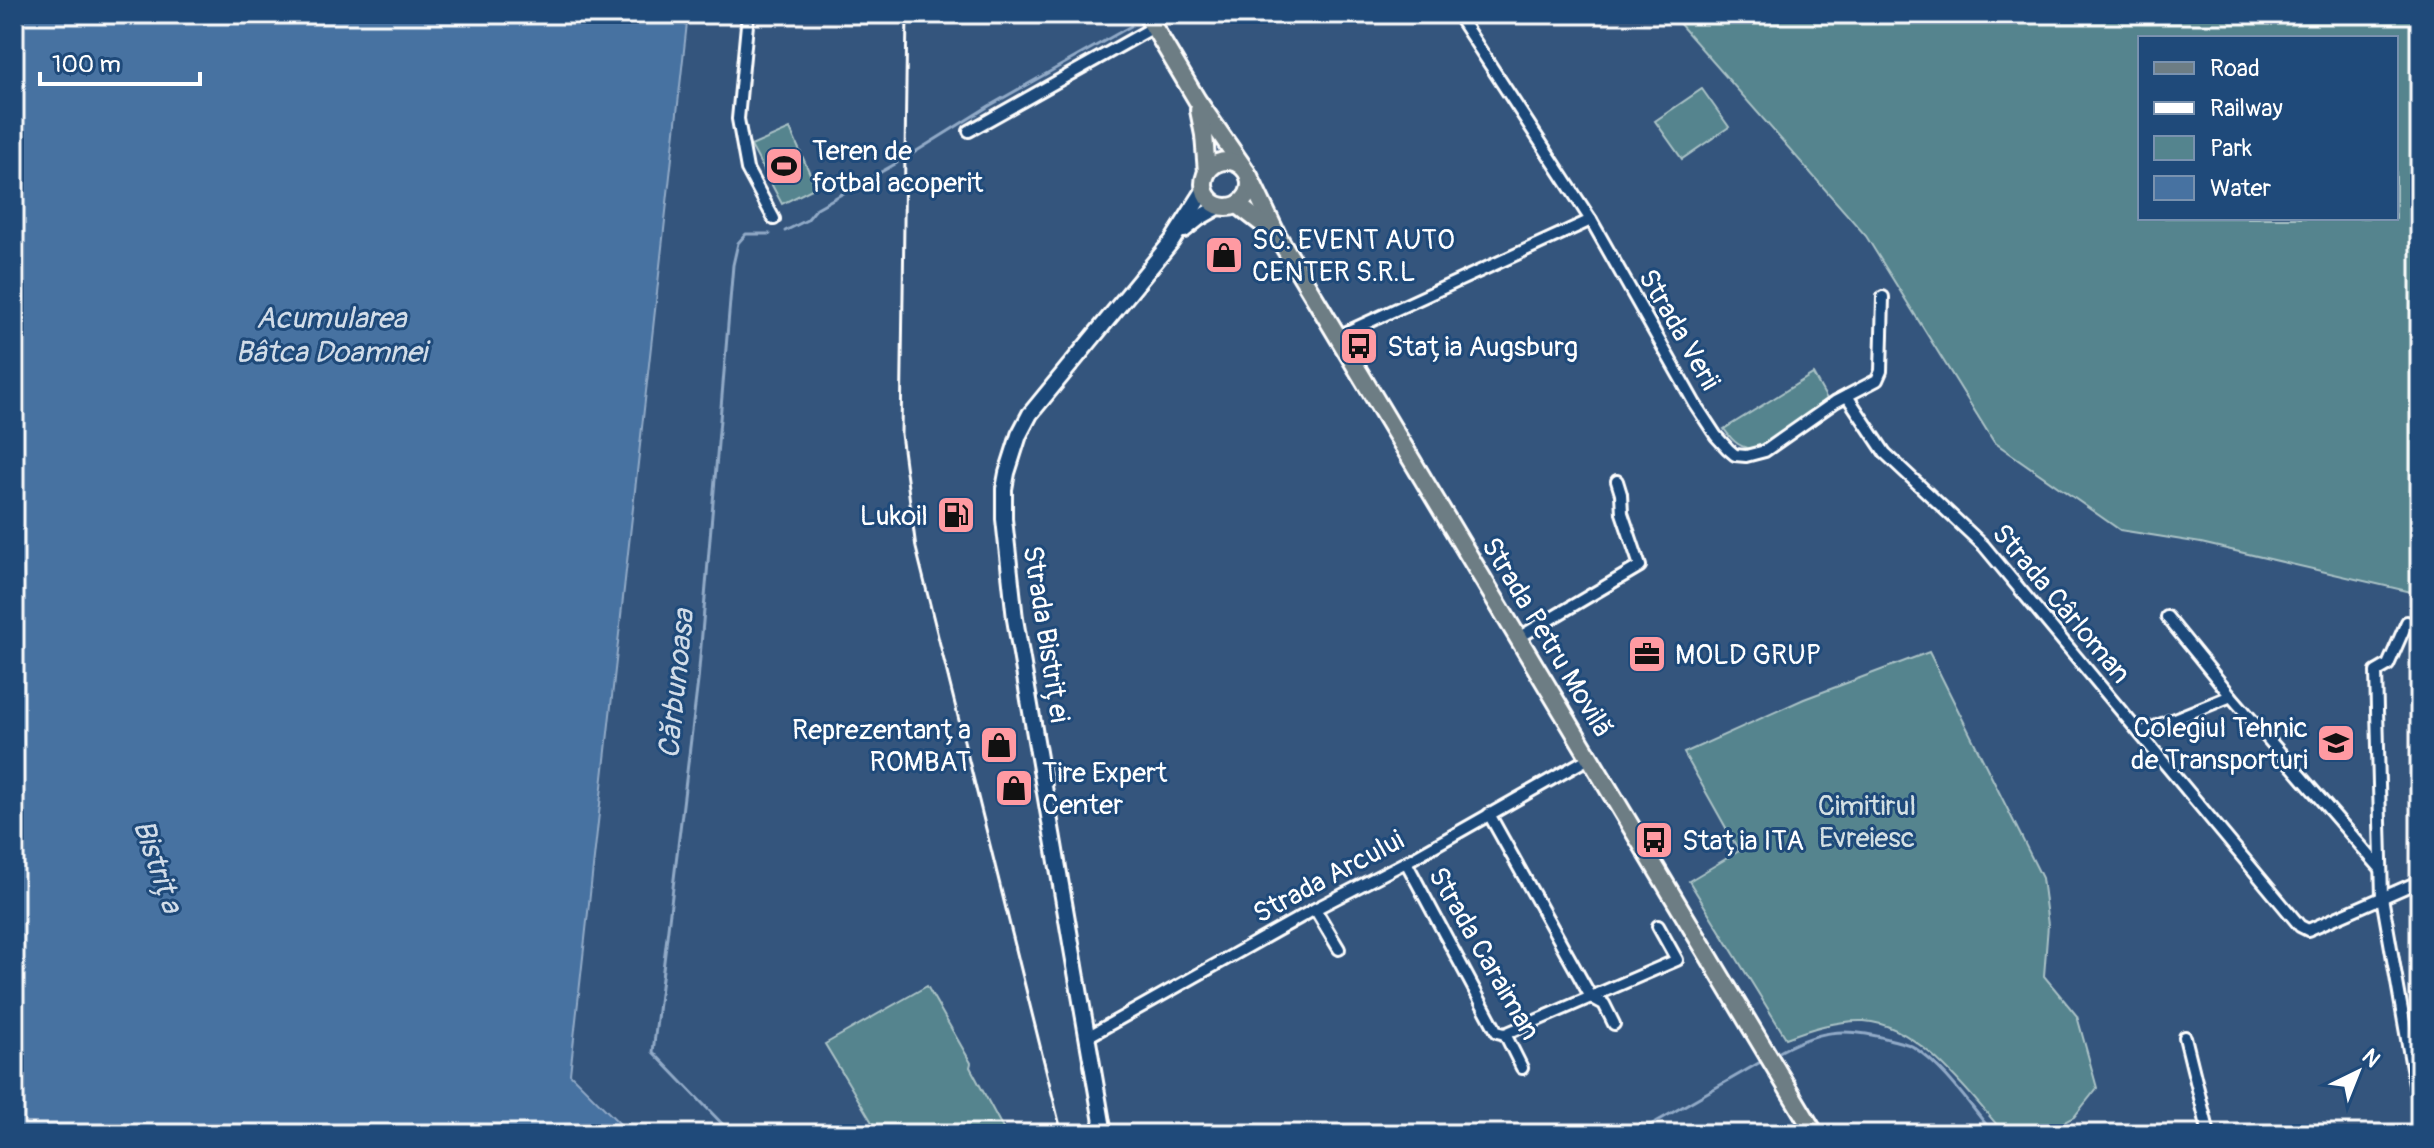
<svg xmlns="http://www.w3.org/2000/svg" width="2434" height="1148" viewBox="0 0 2434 1148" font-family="Pangolin,sans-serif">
	<rect width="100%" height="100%" fill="#34557d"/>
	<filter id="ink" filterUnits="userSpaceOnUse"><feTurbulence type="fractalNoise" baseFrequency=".0125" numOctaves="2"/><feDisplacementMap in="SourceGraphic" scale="16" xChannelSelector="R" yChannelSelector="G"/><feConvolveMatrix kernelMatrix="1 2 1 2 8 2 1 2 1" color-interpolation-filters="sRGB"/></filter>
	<g filter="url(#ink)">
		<g fill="#54848e" stroke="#aac2c6" stroke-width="2" fill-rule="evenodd">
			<path d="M 1671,14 L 2420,14 L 2420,594 L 2201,543 L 2120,530 L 1994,442 L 1866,236 ZM 2396,38 L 2396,218 L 2140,218 L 2140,38 Z"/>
			<polygon points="1702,89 1729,127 1682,159 1655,121"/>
			<polygon points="790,129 816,187 782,204 751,146"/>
			<path d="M 1813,374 L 1827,399 L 1758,450 C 1740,448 1734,443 1724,429 Z"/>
			<path d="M 1929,652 L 2042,878 L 2048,925 L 2044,976 L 2077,1016 L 2097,1088 L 2074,1117 L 2042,1134 L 2005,1134 C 1971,1096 1919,1024 1864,1021 C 1837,1020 1810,1029 1786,1038 L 1689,881 L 1739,851 L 1684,753 L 1804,699 Z"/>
			<polygon points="927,986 971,1063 970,1067 1006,1134 879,1134 825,1044"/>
		</g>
		<polygon fill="#4772a1" stroke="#91aac7" stroke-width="2" points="14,14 688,14 570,1074 630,1134 14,1134"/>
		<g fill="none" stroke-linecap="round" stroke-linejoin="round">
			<g stroke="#91aac7" stroke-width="3">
				<polyline points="907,157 989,106 1131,26"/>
				<polyline points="785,231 807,220 817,208 897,163"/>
				<path d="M 1774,1055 C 1817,1030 1844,1026 1892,1040 C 1899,1042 1909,1043 1915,1048 C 1946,1069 1970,1106 1994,1134"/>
				<polyline points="732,1134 653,1052 698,681 733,265 738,243 746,234 770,234"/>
				<polyline points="1635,1134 1764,1060"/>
			</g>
			<g stroke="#fff" stroke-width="16">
				<g id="street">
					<polyline points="748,14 738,119 747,169 774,219"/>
					<polyline points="1457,14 1591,220 1695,404 1716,436 1728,449 1735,455 1746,456 1765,451 1835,402 1877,380 1881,371 1883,297"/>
					<polyline points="969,131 1154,27"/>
					<polyline points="1338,336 1591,220"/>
					<polyline points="1847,396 1885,453 1984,546 2300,926 2308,930 2420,881"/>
					<polyline points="2167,617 2231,696 2381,869"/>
					<polyline points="2407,622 2388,665 2376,672 2382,897 2420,1113"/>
					<polyline points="1518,638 1640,566 1622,513 1621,494 1617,481"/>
					<polyline points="2140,733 2231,696"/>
					<polyline points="1489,814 1591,997 1604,1004 1614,1024"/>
					<polyline points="1406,862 1497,1032 1505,1034 1522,1068"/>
					<polyline points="1315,909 1339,949"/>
					<polyline points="1505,1034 1677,960 1658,926"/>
					<polyline points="1089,1036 1315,909 1406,862 1589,758"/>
					<polyline points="2185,1037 2209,1134"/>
				</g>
			</g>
			<g stroke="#fff" stroke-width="20">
				<g id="secondary">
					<polyline points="1184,230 1199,218 1220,206"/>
					<polyline points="1104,1134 1015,619 1004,519 1004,489 1007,473 1019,435 1030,414 1172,241 1205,189"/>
				</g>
			</g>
			<g stroke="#fff" stroke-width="22">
				<g id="primary">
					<polyline points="1146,14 1197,100 1244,168"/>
					<polyline points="1199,110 1204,135 1207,172"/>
					<circle cx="1227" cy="184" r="23"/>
					<polyline points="1249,176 1277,235 1815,1134"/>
					<polyline points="1238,205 1273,232"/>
				</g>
			</g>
			<use href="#street" stroke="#1f4a7a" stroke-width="10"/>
			<use href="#secondary" stroke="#1f4a7a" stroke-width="14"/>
			<use href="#primary" stroke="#6d7d84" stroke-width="16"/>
			<polyline stroke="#fff" stroke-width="3" points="907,14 901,434 916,548 1062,1134"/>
		</g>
	</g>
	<defs>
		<g id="stadium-square" transform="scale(2)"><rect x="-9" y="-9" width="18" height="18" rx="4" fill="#ff9aa2" stroke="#1f4a7a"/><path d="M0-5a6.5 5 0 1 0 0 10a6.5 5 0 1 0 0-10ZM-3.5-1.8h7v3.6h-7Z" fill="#111"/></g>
		<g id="shop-square" transform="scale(2)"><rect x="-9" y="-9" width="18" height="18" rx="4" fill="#ff9aa2" stroke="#1f4a7a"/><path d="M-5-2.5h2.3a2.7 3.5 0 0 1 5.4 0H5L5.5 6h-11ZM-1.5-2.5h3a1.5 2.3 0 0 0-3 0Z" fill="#111"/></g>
		<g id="bus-square" transform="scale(2)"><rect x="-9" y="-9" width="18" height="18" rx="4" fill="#ff9aa2" stroke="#1f4a7a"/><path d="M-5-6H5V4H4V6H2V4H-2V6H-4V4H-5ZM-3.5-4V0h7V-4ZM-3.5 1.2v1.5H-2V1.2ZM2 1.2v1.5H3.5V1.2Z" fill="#111"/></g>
		<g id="fuel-square" transform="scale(2)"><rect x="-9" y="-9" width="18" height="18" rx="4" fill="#ff9aa2" stroke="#1f4a7a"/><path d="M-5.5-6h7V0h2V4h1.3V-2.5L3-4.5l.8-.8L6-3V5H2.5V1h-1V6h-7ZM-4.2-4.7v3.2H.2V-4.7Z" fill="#111"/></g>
		<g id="office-square" transform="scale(2)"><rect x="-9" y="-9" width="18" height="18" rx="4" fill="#ff9aa2" stroke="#1f4a7a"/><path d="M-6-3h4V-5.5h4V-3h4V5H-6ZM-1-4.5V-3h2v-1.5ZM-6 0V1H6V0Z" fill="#111"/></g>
		<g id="school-square" transform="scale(2)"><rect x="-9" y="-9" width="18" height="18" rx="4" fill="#ff9aa2" stroke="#1f4a7a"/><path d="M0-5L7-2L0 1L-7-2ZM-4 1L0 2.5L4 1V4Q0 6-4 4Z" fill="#111"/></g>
	</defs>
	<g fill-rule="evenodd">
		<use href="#stadium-square" x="784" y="166"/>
		<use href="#shop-square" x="1224" y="255"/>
		<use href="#bus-square" x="1359" y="346"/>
		<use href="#fuel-square" x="956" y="515"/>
		<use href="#office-square" x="1647" y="654"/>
		<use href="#school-square" x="2336" y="743"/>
		<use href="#shop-square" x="999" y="745"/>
		<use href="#shop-square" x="1014" y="788"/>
		<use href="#bus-square" x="1654" y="840"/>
	</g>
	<g text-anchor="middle" stroke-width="6" stroke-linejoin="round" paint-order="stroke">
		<g font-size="28" fill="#fff" stroke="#1f4a7a" text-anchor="start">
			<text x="812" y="160">Teren de<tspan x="812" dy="32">fotbal acoperit</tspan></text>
			<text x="1252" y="249">SC. EVENT AUTO<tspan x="1252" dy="32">CENTER S.R.L</tspan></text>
			<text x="1387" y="356">Stația Augsburg</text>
			<text x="928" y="525" text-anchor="end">Lukoil</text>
			<text x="1675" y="664">MOLD GRUP</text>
			<text x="2308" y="737" text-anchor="end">Colegiul Tehnic<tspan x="2308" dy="32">de Transporturi</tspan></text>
			<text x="971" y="739" text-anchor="end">Reprezentanța<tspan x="971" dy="32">ROMBAT</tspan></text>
			<text x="1042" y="782">Tire Expert<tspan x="1042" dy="32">Center</tspan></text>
			<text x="1682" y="850">Stația ITA</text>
		</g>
		<g font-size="28" fill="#fff" stroke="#1f4a7a">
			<text transform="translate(1680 329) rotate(60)" y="10">Strada Verii</text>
			<text transform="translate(2062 603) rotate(50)" y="10">Strada Cârloman</text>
			<text transform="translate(1047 634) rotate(81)" y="10">Strada Bistriței</text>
			<text transform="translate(1548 637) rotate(59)" y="10">Strada Petru Movilă</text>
			<text transform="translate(1328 876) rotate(-28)" y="10">Strada Arcului</text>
			<text transform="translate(1485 953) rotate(60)" y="10">Strada Caraiman</text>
		</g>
		<g font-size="28" fill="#d4e0e3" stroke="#1f4a7a">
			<text x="1867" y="815">Cimitirul<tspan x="1867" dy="32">Evreiesc</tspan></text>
		</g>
		<g font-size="30" font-style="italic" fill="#d1dce8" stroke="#1f4a7a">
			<text x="331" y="328">Acumularea<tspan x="331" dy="34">Bâtca Doamnei</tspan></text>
			<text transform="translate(676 684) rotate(-84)" y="10">Cărbunoasa</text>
			<text transform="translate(158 866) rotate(71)" y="10">Bistrița</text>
		</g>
	</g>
	<rect width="2434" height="1148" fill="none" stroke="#1f4a7a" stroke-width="48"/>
	<rect x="24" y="24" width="2386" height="1100" fill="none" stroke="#fff" stroke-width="3" filter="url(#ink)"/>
	<rect x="2138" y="36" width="260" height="184" fill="#1f4a7a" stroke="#7992af" stroke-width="2"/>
	<rect x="2154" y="62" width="40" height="12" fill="#6d7d84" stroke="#7992af" stroke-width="2"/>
	<text x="2210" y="76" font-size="24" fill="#ffffff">Road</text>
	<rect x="2154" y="102" width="40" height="12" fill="#ffffff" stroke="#7992af" stroke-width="2"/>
	<text x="2210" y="116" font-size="24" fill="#ffffff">Railway</text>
	<rect x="2154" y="136" width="40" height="24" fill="#54848e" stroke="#7992af" stroke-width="2"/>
	<text x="2210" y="156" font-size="24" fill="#ffffff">Park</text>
	<rect x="2154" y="176" width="40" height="24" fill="#4772a1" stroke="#7992af" stroke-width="2"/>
	<text x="2210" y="196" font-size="24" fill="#ffffff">Water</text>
	<g transform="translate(2358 1072) rotate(43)" stroke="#1f4a7a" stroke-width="6" paint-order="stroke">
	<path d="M0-6L14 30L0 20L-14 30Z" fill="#ffffff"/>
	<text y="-12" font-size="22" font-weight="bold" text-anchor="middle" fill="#ffffff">N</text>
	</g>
	<path d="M40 72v12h160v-12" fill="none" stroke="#ffffff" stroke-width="4"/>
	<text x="52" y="72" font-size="24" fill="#ffffff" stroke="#1f4a7a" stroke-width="6" paint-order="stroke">100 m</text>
</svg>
